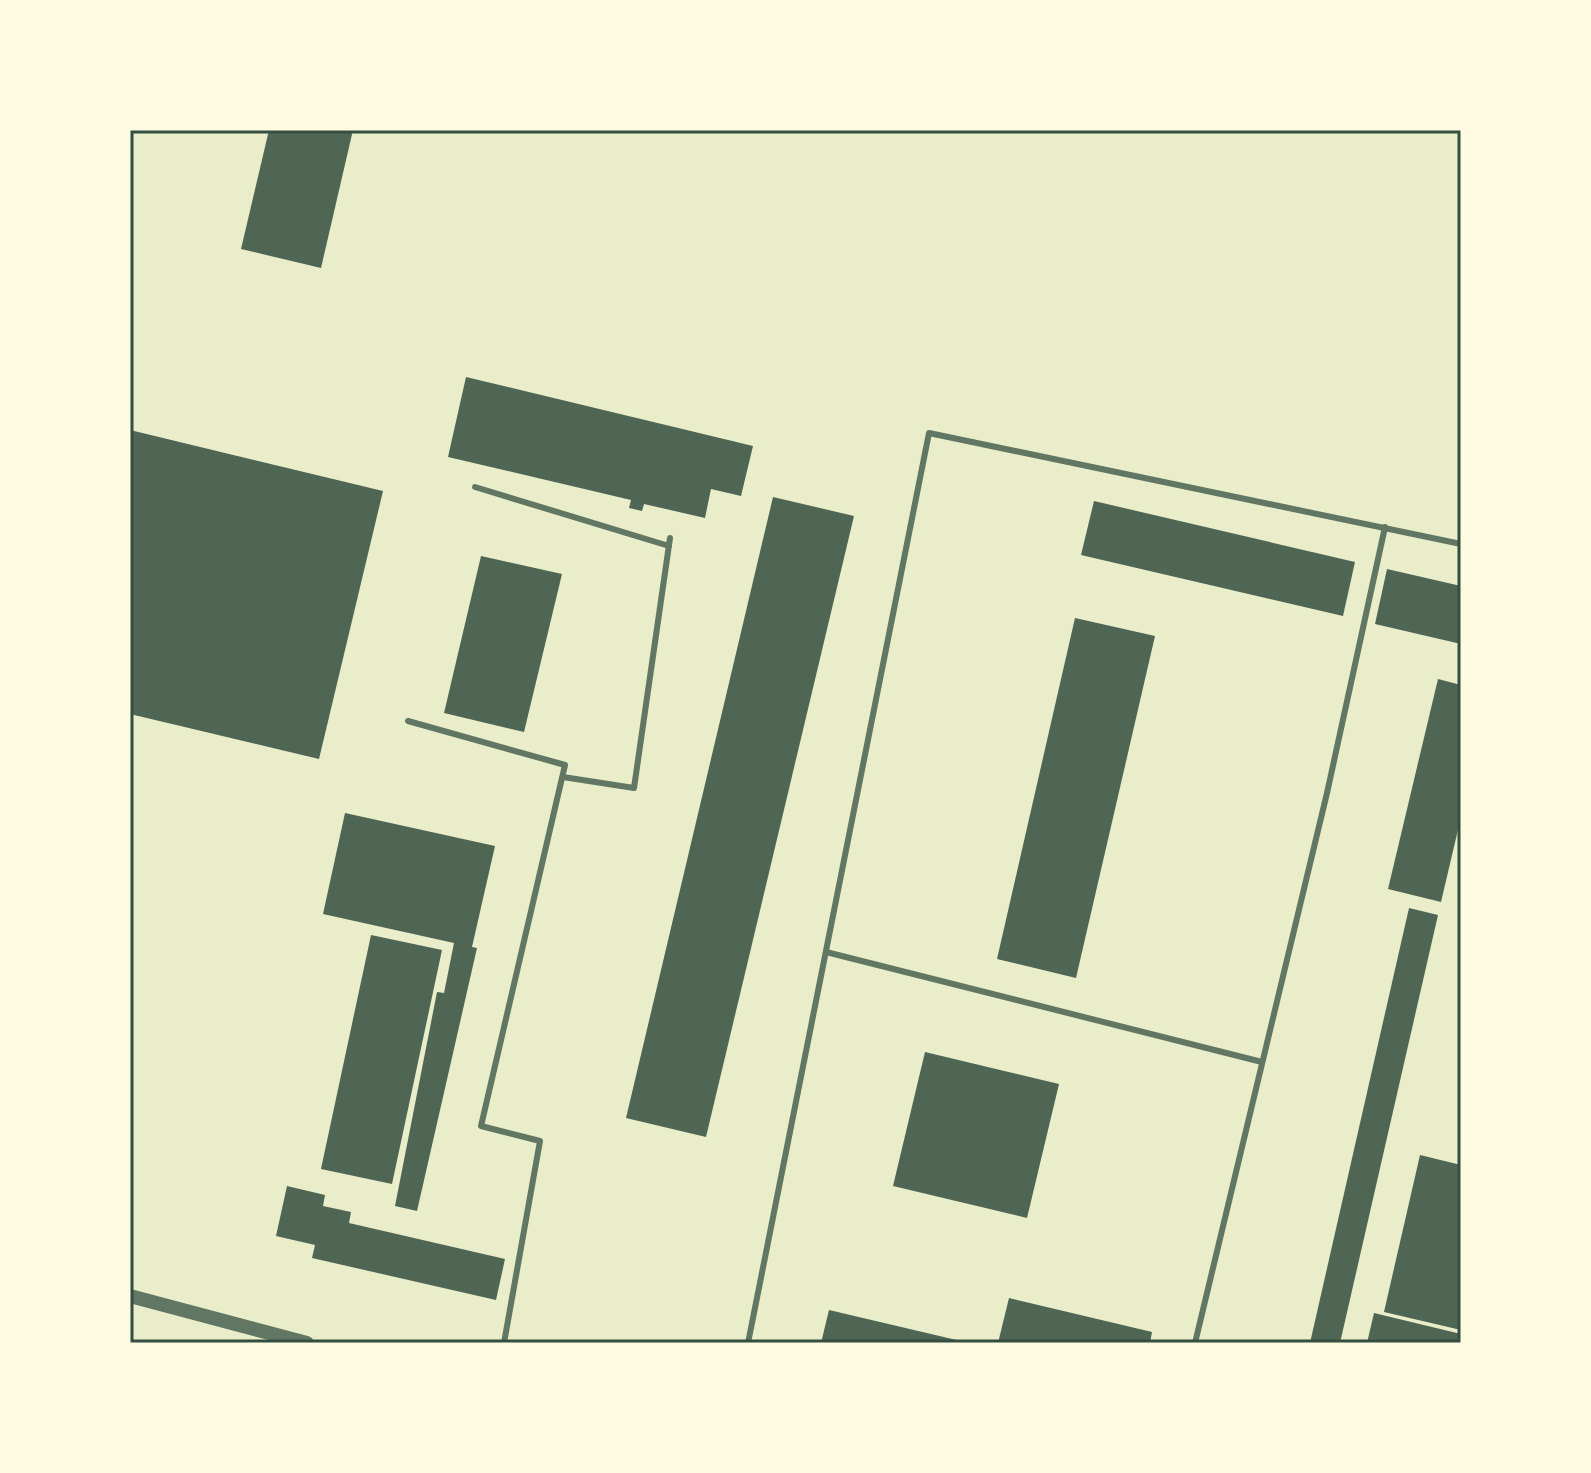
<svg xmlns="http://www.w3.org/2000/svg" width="1591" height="1473" viewBox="0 0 1591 1473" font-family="'Alegreya Sans',sans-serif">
	<rect width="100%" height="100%" fill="#e9edc9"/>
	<g fill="#4f6655">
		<polygon points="269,130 353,130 321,268 241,249"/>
		<polygon points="466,377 753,446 741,496 711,489 705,518 644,504 642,511 629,508 631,500 448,457"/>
		<polygon points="130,430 383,491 319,759 130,714"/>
		<polygon points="773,497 854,516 706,1137 626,1118"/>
		<polygon points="1094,501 1355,562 1343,616 1081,555"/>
		<polygon points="481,556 562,574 524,732 444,713"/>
		<polygon points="1387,569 1461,586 1461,644 1375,624"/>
		<polygon points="1075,618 1155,636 1076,978 997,959"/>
		<polygon points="1438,679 1461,685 1461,817 1441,902 1388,889"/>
		<polygon points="345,813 495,846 472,947 477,948 417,1211 395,1206 437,992 444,993 454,943 323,914"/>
		<polygon points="1409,908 1438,915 1340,1343 1310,1343"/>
		<polygon points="371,935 442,950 392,1184 321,1169"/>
		<polygon points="925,1052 1059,1084 1027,1218 893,1186"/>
		<polygon points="1420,1155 1461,1165 1461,1330 1384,1312"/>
		<polygon points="287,1186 325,1195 323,1206 351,1212 349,1223 505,1259 496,1300 312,1258 315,1245 276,1236"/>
		<polygon points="1009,1298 1152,1332 1150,1343 998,1343"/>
		<polygon points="829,1310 965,1342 965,1343 821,1343"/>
		<polygon points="1374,1313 1461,1334 1461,1343 1367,1343"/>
	</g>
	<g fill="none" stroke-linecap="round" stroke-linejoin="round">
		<g stroke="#617663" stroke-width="6">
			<polyline points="475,487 669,546"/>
			<polyline points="408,721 565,765 481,1126 540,1141 504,1343"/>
			<polyline points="563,777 634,788 670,538"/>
			<polyline points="826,952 1262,1062"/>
			<polyline points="748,1343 929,433 1461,544"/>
			<polyline points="1195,1343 1327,793 1385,527"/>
		</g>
		<polyline stroke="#617663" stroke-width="14" points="130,1296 307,1343"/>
	</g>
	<rect width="1591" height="1473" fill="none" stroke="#fefae0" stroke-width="264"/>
	<rect x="132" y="132" width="1327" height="1209" fill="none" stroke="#344e41" stroke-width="3"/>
</svg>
